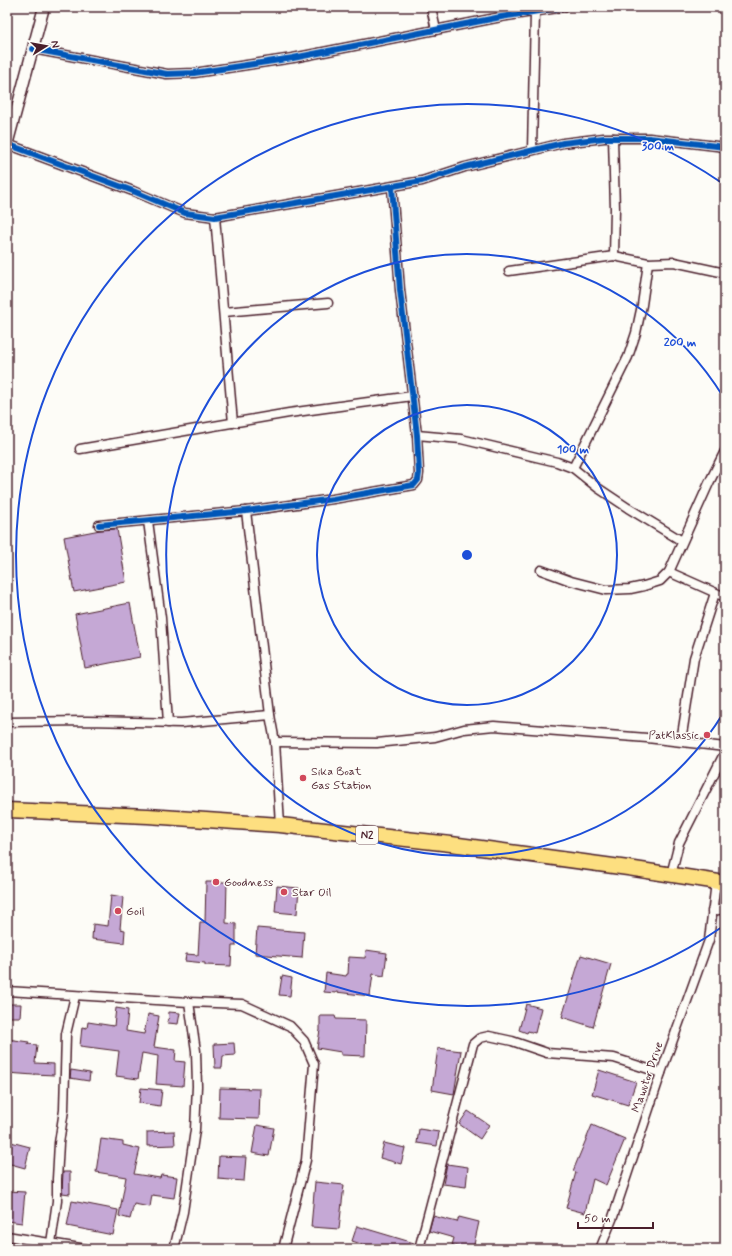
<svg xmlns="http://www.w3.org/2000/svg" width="732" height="1256" viewBox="0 0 732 1256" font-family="Mynerve,sans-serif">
	<rect width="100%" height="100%" fill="#fdfcf7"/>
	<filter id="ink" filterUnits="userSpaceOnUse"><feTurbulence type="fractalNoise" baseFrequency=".025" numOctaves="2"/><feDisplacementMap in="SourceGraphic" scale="8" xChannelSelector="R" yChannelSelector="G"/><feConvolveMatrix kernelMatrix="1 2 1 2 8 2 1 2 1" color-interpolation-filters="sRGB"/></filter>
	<g filter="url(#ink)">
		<g fill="#c5a8d5" stroke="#4a1f2b">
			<polygon points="117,529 126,582 74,592 64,537 100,530"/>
			<polygon points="130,603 140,657 85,668 75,614"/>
			<polygon points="206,882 227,882 226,923 236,924 236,946 232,946 231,966 205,965 205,963 185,961 186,954 198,955 200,922 205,922"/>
			<polygon points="277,886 299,888 297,914 275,912"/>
			<polygon points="111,895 123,897 120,929 125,930 124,943 92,939 93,924 108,926"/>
			<polygon points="257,928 304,932 302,958 255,954"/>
			<polygon points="366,950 387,953 384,976 373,974 370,996 336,992 336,993 324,992 326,973 346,976 347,974 348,974 349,957 365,958"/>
			<polygon points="581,955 611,964 593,1027 562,1017"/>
			<polygon points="282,976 292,978 290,996 279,995"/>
			<polygon points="7,1004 21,1004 20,1017 7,1017"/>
			<polygon points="526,1004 541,1008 535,1033 528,1031 527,1033 519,1030"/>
			<polygon points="116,1008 128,1010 126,1031 144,1034 148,1014 159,1016 154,1047 176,1050 175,1061 185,1062 183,1086 156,1084 158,1056 142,1053 138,1079 116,1076 119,1051 80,1046 82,1027 87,1028 88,1022 114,1026"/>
			<polygon points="169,1012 180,1013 178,1024 168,1023"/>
			<polygon points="320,1016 335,1016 336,1019 366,1020 365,1056 341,1055 341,1052 317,1048 320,1030"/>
			<polygon points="7,1039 29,1042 28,1044 37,1045 35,1063 54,1064 54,1075 34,1074 34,1075 7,1073"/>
			<polygon points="234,1043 235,1055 223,1056 222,1068 215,1068 214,1044"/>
			<polygon points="438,1048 461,1051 454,1094 432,1090"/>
			<polygon points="71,1070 90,1073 89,1081 70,1078"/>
			<polygon points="599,1070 636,1082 628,1105 592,1094"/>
			<polygon points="141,1088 162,1090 160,1106 139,1103"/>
			<polygon points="220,1088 260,1089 259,1119 219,1118"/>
			<polygon points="468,1111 489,1125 480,1139 459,1124"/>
			<polygon points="257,1125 274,1128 269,1156 252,1153"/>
			<polygon points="592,1125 625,1139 606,1185 593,1179 585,1213 566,1208 576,1172 573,1171"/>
			<polygon points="419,1129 439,1132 437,1146 417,1143"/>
			<polygon points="174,1131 175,1145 147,1146 147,1132"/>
			<polygon points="101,1139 123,1142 123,1145 140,1149 134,1174 160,1178 161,1175 177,1177 174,1198 152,1195 150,1207 134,1204 130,1219 119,1216 126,1177 96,1172"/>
			<polygon points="7,1141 30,1147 25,1168 7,1163"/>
			<polygon points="384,1143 405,1148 401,1164 380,1158"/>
			<polygon points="219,1156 246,1157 244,1181 218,1179"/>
			<polygon points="447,1164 468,1167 466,1187 443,1184"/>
			<polygon points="63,1172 70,1172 70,1194 62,1193"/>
			<polygon points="315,1182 344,1185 339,1229 311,1227"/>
			<polygon points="7,1191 25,1192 22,1223 7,1221"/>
			<polygon points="72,1201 118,1210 113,1235 67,1226"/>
			<polygon points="433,1216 457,1222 459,1217 479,1222 473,1249 452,1245 454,1238 429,1231"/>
			<polygon points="357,1226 414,1243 412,1249 376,1249 352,1241"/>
		</g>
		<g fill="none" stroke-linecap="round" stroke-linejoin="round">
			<g stroke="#4a1f2b" stroke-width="11">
				<g id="minor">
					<polyline points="431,7 436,30"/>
					<polyline points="33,49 167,74 194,73 293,58 501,17 564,7"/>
					<polyline points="613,138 615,209 614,256 648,263 674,262 725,273"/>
					<polyline points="7,144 133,191 185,213 215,217 422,181 465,167 563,143 604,138 649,138 725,147"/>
					<polyline points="532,150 535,12"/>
					<polyline points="215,217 233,423"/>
					<polyline points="509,271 614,256"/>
					<polyline points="224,312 328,303"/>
					<polyline points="417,435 461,439 557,462 573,468 598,488 628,508 682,541"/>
					<polyline points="80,449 289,413 412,396"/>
					<polyline points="573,468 628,357 636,333 642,305 648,263"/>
					<polyline points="246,511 270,715 275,742 280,825"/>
					<polyline points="148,521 161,618 168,723"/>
					<polyline points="99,525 246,511 333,499 414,485 418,480 419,473 417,435 400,290 392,187"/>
					<polyline points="541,570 571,581 606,590 630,589 644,586 660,581 669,572 709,483 725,451"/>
					<polyline points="669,572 725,597"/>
					<polyline points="7,722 87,721 181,723 270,715"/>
					<polyline points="681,741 694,658 715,593"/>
					<polyline points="275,742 377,743 435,737 464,729 494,726 647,738 725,747"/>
					<polyline points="671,875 679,843 725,752"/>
					<polyline points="712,911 725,909"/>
					<polyline points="7,991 189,1002 196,1051 197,1086 195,1130 183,1212 174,1249"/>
					<polyline points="189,1002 242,1004 290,1026 304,1041 314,1064 306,1160 283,1249"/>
					<polyline points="7,1236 86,1249"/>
					<polyline points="51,1243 57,1201 57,1179 59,1143 64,1110 66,1034 75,996"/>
					<polyline points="419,1249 473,1044 480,1038 489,1036 512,1041 547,1053 614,1058 661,1073"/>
					<polyline points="600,1249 613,1217 661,1073 709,940 716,882"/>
				</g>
			</g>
			<g stroke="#4a1f2b" stroke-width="13">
				<polyline id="tertiary" points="7,145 44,7"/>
			</g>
			<g stroke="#4a1f2b" stroke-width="17">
				<polyline id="trunk" points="7,810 148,816 280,825 451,844 628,868 725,883"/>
			</g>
			<use href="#minor" stroke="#fdfcf7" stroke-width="8"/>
			<use href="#tertiary" stroke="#fdfcf7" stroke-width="10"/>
			<use href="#trunk" stroke="#fddf80" stroke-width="14"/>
			<g stroke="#fdfcf7" stroke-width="8">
				<g id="cycleway">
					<polyline points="33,49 167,74 194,73 293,58 501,17 564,7"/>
					<polyline points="7,144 133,191 185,213 215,217 422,181 465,167 563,143 604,138 649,138 725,147"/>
					<polyline points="99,525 246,511 333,499 414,485 418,480 419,473 417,435 400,290 392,187"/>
				</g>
			</g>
			<use href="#cycleway" stroke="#0057b8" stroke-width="6"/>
		</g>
	</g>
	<g fill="none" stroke="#1d4ed8" stroke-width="2">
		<circle cx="467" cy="555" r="150"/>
		<path d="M724 712A301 301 0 1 1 724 398"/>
		<path d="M722 927A451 451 0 1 1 722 183"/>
	</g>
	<g fill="#d1495b" stroke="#fdfcf7" stroke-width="1.5">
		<circle cx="707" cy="735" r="4"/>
		<circle cx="303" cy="778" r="4"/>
		<circle cx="216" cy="882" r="4"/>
		<circle cx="284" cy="892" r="4"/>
		<circle cx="118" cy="911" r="4"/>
	</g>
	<g text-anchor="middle" stroke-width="3" stroke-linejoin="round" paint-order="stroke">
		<rect fill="#fdfcf7" stroke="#806168" stroke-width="1" x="356" y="826" width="22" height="18" rx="3"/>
		<g font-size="11" font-weight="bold" fill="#4a1f2b">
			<text x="367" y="839">N2</text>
		</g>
		<g font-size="12" fill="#4a1f2b" stroke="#fdfcf7" text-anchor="start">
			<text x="699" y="739" text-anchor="end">PatKlassic</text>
			<text x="311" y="775">Sika Boat<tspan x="311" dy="14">Gas Station</tspan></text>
			<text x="224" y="886">Goodness</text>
			<text x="292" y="896">Star Oil</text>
			<text x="126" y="915">Goil</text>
		</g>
		<g font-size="12" fill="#4a1f2b" stroke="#fdfcf7">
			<text transform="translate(647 1077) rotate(-71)" y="4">Mawutor Drive</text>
		</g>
	</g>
	<circle cx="467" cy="555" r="6" fill="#1d4ed8" stroke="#fdfcf7" stroke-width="2"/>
	<g font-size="12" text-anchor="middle" font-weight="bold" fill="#1d4ed8" stroke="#fdfcf7" stroke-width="3" stroke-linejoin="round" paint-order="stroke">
		<text x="658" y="150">300 m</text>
		<text x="680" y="346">200 m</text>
		<text x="573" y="453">100 m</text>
	</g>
	<rect width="732" height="1256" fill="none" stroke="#fdfcf7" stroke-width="24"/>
	<rect x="12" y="12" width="708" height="1232" fill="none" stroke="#4a1f2b" stroke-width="1.5" filter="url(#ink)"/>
	<g transform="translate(46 46) rotate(79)" stroke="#fdfcf7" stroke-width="3" paint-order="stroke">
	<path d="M0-3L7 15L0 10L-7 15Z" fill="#4a1f2b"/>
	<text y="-6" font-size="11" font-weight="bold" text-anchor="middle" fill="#4a1f2b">N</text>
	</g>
	<path d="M578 1222v6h75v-6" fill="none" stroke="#4a1f2b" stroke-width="2"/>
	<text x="584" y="1222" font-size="12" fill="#4a1f2b" stroke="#fdfcf7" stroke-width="3" paint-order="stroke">50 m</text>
</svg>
